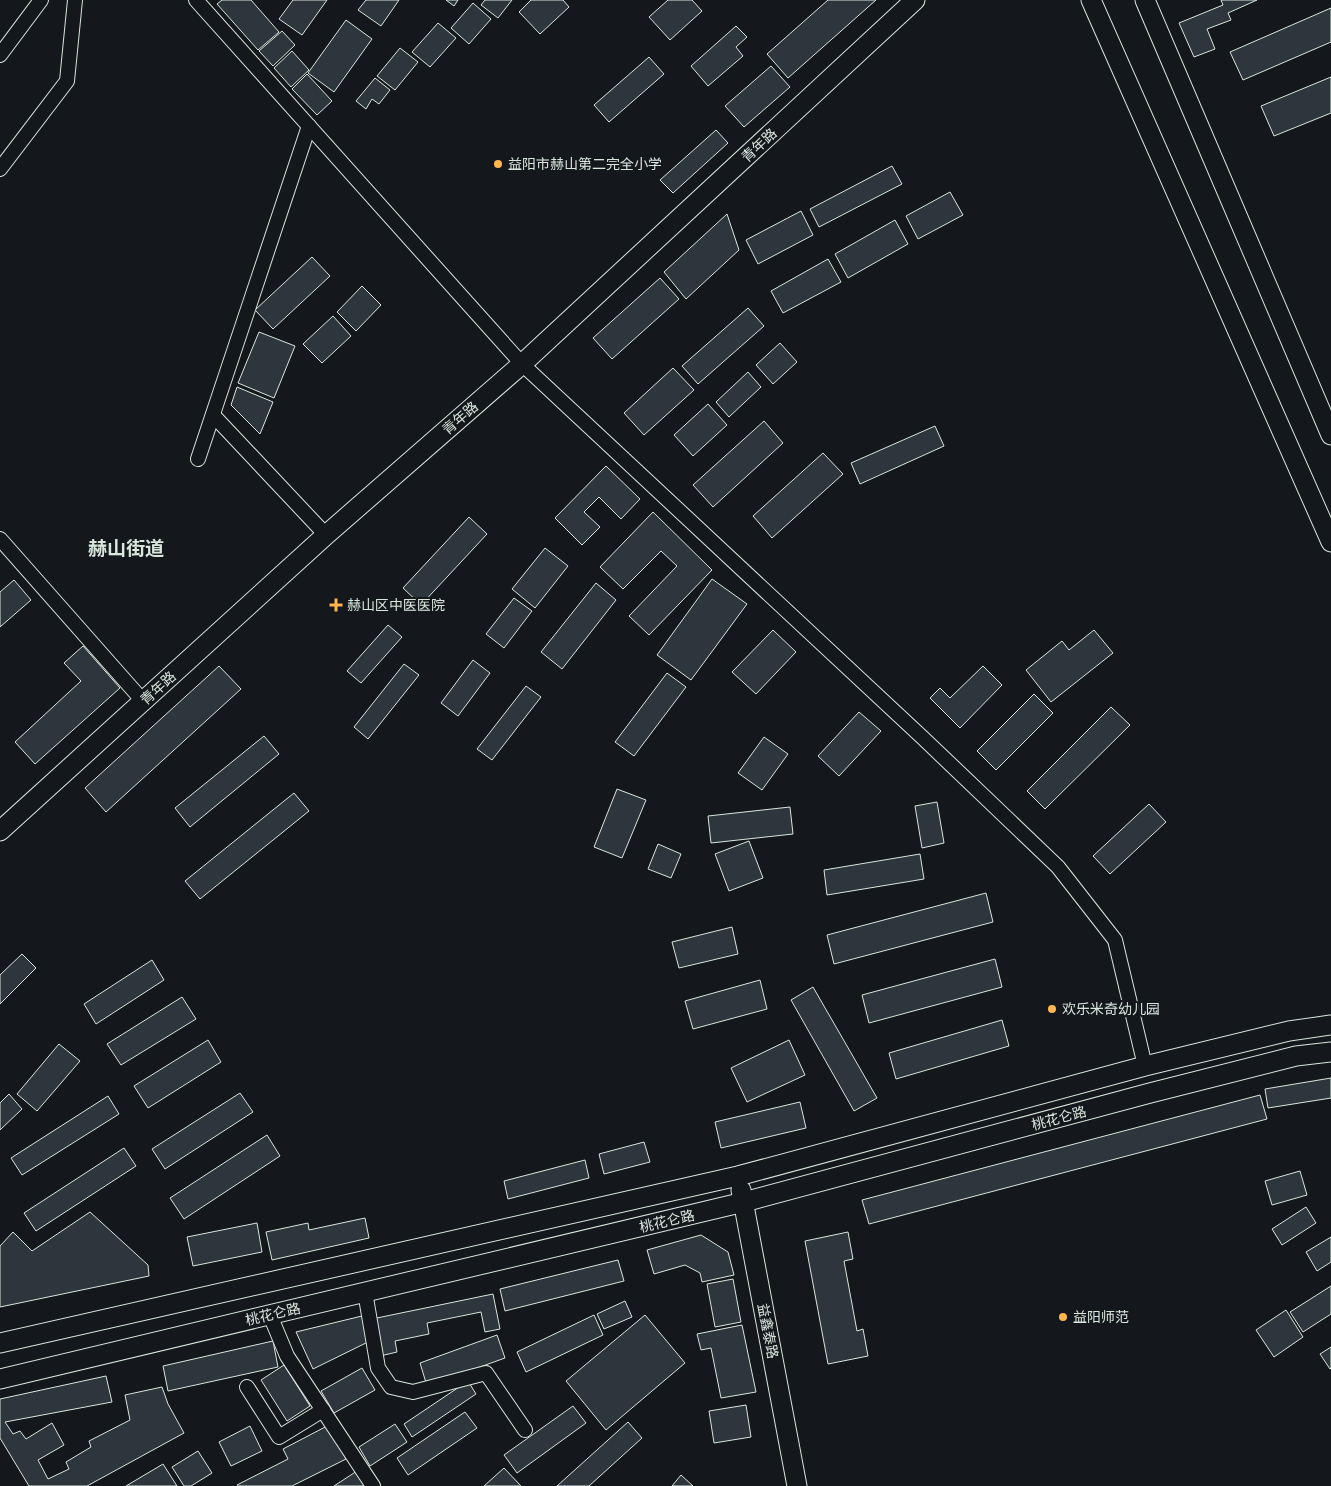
<svg xmlns="http://www.w3.org/2000/svg" width="1331" height="1486" viewBox="0 0 1331 1486" font-family="'Noto Serif','Noto Sans SC',serif">
	<rect width="100%" height="100%" fill="#14181c"/>
	<g fill="#2c363c" stroke="#d8e6dc">
		<polygon points="222,0 251,0 279,32 258,50 217,4"/>
		<polygon points="293,0 327,0 302,35 279,19"/>
		<polygon points="366,0 399,0 381,26 358,10"/>
		<polygon points="446,0 458,0 454,6"/>
		<polygon points="485,0 512,0 498,18 481,5"/>
		<polygon points="531,0 563,0 569,7 540,34 519,12"/>
		<polygon points="668,0 692,0 702,11 670,40 649,17"/>
		<polygon points="828,0 876,0 788,78 767,54"/>
		<polygon points="1221,0 1257,0 1228,13 1231,20 1207,29 1215,49 1194,57 1179,23 1223,5"/>
		<polygon points="473,3 491,19 469,44 451,28"/>
		<polygon points="1331,8 1331,42 1243,80 1230,52"/>
		<polygon points="346,20 372,39 334,92 308,73"/>
		<polygon points="438,23 456,38 430,67 412,52"/>
		<polygon points="736,26 747,37 736,47 743,56 708,86 691,66"/>
		<polygon points="282,31 295,45 273,66 259,51"/>
		<polygon points="400,48 418,62 395,90 377,76"/>
		<polygon points="292,51 309,70 291,87 274,68"/>
		<polygon points="649,57 664,74 609,122 594,105"/>
		<polygon points="771,66 790,87 744,127 725,106"/>
		<polygon points="307,74 332,101 317,115 292,89"/>
		<polygon points="1331,77 1331,113 1274,136 1261,106"/>
		<polygon points="375,78 390,90 379,104 372,99 366,109 356,101"/>
		<polygon points="716,130 728,143 673,193 660,180"/>
		<polygon points="892,166 902,184 819,227 810,209"/>
		<polygon points="950,192 963,215 918,239 906,216"/>
		<polygon points="801,211 813,235 758,264 746,240"/>
		<polygon points="727,214 739,250 686,299 664,272"/>
		<polygon points="895,220 908,244 848,278 835,254"/>
		<polygon points="312,257 330,276 273,329 255,310"/>
		<polygon points="828,259 841,282 783,313 771,291"/>
		<polygon points="660,278 679,299 612,359 593,338"/>
		<polygon points="362,286 381,305 356,331 337,312"/>
		<polygon points="748,308 764,326 698,384 682,366"/>
		<polygon points="333,316 351,336 322,363 303,344"/>
		<polygon points="259,332 295,346 274,398 238,383"/>
		<polygon points="780,343 797,362 773,384 756,365"/>
		<polygon points="673,368 694,390 644,435 624,413"/>
		<polygon points="748,372 761,387 729,417 716,402"/>
		<polygon points="237,387 273,402 260,434 231,405"/>
		<polygon points="708,404 727,425 693,456 674,435"/>
		<polygon points="764,421 783,443 713,507 693,485"/>
		<polygon points="935,426 944,446 860,484 851,463"/>
		<polygon points="823,453 843,474 772,538 753,516"/>
		<polygon points="606,466 640,499 621,519 599,497 584,512 600,527 582,545 555,518"/>
		<polygon points="653,512 712,570 649,635 629,616 677,566 661,551 623,589 600,567"/>
		<polygon points="469,517 487,534 421,605 403,588"/>
		<polygon points="545,548 568,566 535,608 512,589"/>
		<polygon points="712,579 747,604 691,680 657,655"/>
		<polygon points="14,580 31,600 0,627 0,592"/>
		<polygon points="596,583 616,600 562,669 541,652"/>
		<polygon points="514,598 532,611 504,648 486,634"/>
		<polygon points="388,625 402,637 361,683 347,671"/>
		<polygon points="773,630 796,652 756,694 732,672"/>
		<polygon points="1094,630 1113,653 1051,702 1026,670 1062,641 1069,650"/>
		<polygon points="83,646 120,688 35,764 15,742 81,681 64,663"/>
		<polygon points="473,660 490,673 458,716 441,703"/>
		<polygon points="404,664 419,675 368,739 354,727"/>
		<polygon points="219,666 241,689 106,812 85,788"/>
		<polygon points="983,666 1002,685 960,728 930,698 940,688 950,698"/>
		<polygon points="667,673 686,687 634,756 615,742"/>
		<polygon points="526,686 541,697 492,760 477,749"/>
		<polygon points="1034,694 1053,713 996,770 977,751"/>
		<polygon points="1111,707 1130,725 1045,809 1027,791"/>
		<polygon points="859,712 881,731 839,776 818,756"/>
		<polygon points="264,736 279,754 190,827 175,808"/>
		<polygon points="764,737 788,754 762,790 738,773"/>
		<polygon points="617,789 646,800 622,858 594,847"/>
		<polygon points="294,793 309,811 200,899 185,881"/>
		<polygon points="937,802 944,843 922,848 915,806"/>
		<polygon points="1149,804 1166,822 1110,874 1093,856"/>
		<polygon points="790,807 793,834 711,843 708,816"/>
		<polygon points="749,841 763,878 729,891 715,854"/>
		<polygon points="658,844 681,854 671,878 648,869"/>
		<polygon points="920,854 924,879 827,895 824,870"/>
		<polygon points="986,893 993,922 834,964 827,935"/>
		<polygon points="732,927 738,954 679,968 672,942"/>
		<polygon points="22,954 36,968 0,1004 0,975"/>
		<polygon points="995,959 1002,987 869,1023 862,995"/>
		<polygon points="152,960 164,980 96,1024 84,1004"/>
		<polygon points="760,980 767,1009 693,1029 685,1001"/>
		<polygon points="813,987 877,1098 854,1111 791,1000"/>
		<polygon points="182,997 196,1019 121,1065 107,1044"/>
		<polygon points="1002,1020 1009,1046 896,1079 889,1053"/>
		<polygon points="208,1040 221,1062 148,1108 134,1086"/>
		<polygon points="789,1040 805,1075 747,1102 731,1068"/>
		<polygon points="59,1044 80,1061 37,1111 17,1094"/>
		<polygon points="1331,1078 1331,1098 1268,1108 1265,1089"/>
		<polygon points="240,1093 253,1112 165,1169 152,1149"/>
		<polygon points="9,1094 22,1109 0,1130 0,1103"/>
		<polygon points="1260,1095 1267,1119 869,1224 862,1200"/>
		<polygon points="108,1096 119,1114 22,1175 11,1158"/>
		<polygon points="800,1102 806,1128 721,1148 715,1122"/>
		<polygon points="267,1135 280,1156 184,1219 170,1198"/>
		<polygon points="644,1142 650,1162 604,1174 599,1154"/>
		<polygon points="124,1148 136,1166 36,1231 24,1213"/>
		<polygon points="585,1160 589,1178 508,1199 504,1181"/>
		<polygon points="1300,1171 1307,1195 1272,1205 1265,1181"/>
		<polygon points="1306,1207 1316,1223 1282,1245 1272,1229"/>
		<polygon points="90,1212 148,1265 149,1276 0,1307 0,1246 13,1232 32,1251"/>
		<polygon points="365,1218 369,1238 272,1260 266,1232 308,1223 309,1230"/>
		<polygon points="257,1223 262,1252 193,1266 187,1237"/>
		<polygon points="848,1232 853,1259 844,1261 857,1331 863,1329 868,1356 828,1364 805,1241"/>
		<polygon points="701,1235 728,1252 734,1275 702,1282 700,1273 685,1265 654,1274 647,1250"/>
		<polygon points="1331,1237 1331,1262 1317,1271 1306,1252"/>
		<polygon points="618,1260 624,1281 505,1311 500,1289"/>
		<polygon points="733,1279 741,1322 715,1327 707,1284"/>
		<polygon points="1331,1286 1331,1314 1303,1332 1290,1312"/>
		<polygon points="493,1294 500,1329 485,1332 481,1312 427,1323 429,1334 395,1341 397,1352 380,1356 372,1319"/>
		<polygon points="625,1301 632,1317 604,1329 597,1314"/>
		<polygon points="1286,1310 1303,1337 1274,1357 1256,1330"/>
		<polygon points="366,1315 372,1340 313,1369 296,1332"/>
		<polygon points="594,1315 603,1335 526,1372 517,1352"/>
		<polygon points="645,1315 685,1363 606,1430 566,1381"/>
		<polygon points="742,1325 756,1392 721,1398 711,1348 701,1350 697,1334"/>
		<polygon points="497,1335 505,1358 427,1386 420,1363"/>
		<polygon points="273,1341 278,1367 168,1391 163,1366"/>
		<polygon points="1331,1347 1331,1368 1330,1369 1320,1354"/>
		<polygon points="284,1365 310,1406 287,1421 261,1380"/>
		<polygon points="362,1368 375,1390 334,1413 321,1391"/>
		<polygon points="106,1376 112,1402 5,1422 13,1434 20,1431 26,1439 52,1423 64,1445 38,1460 48,1479 69,1469 66,1462 91,1447 89,1441 130,1420 125,1395 162,1387 168,1404 184,1433 87,1486 29,1486 0,1438 0,1399"/>
		<polygon points="468,1381 476,1394 412,1437 404,1424"/>
		<polygon points="746,1405 751,1437 714,1443 709,1411"/>
		<polygon points="573,1406 586,1423 517,1473 504,1455"/>
		<polygon points="465,1412 477,1428 408,1475 397,1458"/>
		<polygon points="628,1422 642,1438 589,1486 557,1486"/>
		<polygon points="395,1424 407,1442 370,1466 359,1447"/>
		<polygon points="329,1425 346,1459 292,1486 238,1486 237,1485 288,1459 283,1449"/>
		<polygon points="250,1426 262,1451 231,1466 219,1442"/>
		<polygon points="198,1451 212,1473 191,1486 184,1486 172,1467"/>
		<polygon points="163,1464 177,1486 126,1486"/>
		<polygon points="504,1468 521,1486 484,1486"/>
		<polygon points="357,1471 366,1486 334,1486"/>
		<polygon points="681,1475 693,1486 672,1486"/>
	</g>
	<g fill="none" stroke-linecap="round" stroke-linejoin="round">
		<g stroke="#d8e6dc" stroke-width="16">
			<g id="street">
				<polyline points="196,0 522,364 923,738 1058,867 1115,940 1145,1066"/>
				<polyline points="0,55 41,0"/>
				<polyline points="0,169 67,81 75,0"/>
				<polyline points="213,415 326,535"/>
				<polyline points="198,459 309,126"/>
				<polyline points="0,539 143,701"/>
				<polyline points="365,1292 378,1368 391,1387 413,1392 486,1373 525,1430"/>
				<polyline points="270,1315 287,1356 373,1486"/>
				<polyline points="247,1387 279,1437 323,1410"/>
			</g>
		</g>
		<g stroke="#d8e6dc" stroke-width="21">
			<g id="secondary">
				<polyline points="1091,0 1331,542"/>
				<polyline points="1145,0 1331,435"/>
				<polyline points="0,831 326,535 522,364 915,0"/>
				<polyline points="741,1190 797,1486"/>
				<polyline points="0,1343 738,1176 1145,1066 1289,1031 1331,1025"/>
				<polyline points="0,1379 744,1202 1150,1093 1296,1056 1331,1052"/>
			</g>
		</g>
		<use href="#street" stroke="#14181c" stroke-width="14"/>
		<use href="#secondary" stroke="#14181c" stroke-width="19"/>
	</g>
	<g fill="#ffb74d" stroke="#14181c" stroke-width="2">
		<circle cx="498" cy="164" r="5"/>
		<path d="M333.5 597.5h5v5h5v5h-5v5h-5v-5h-5v-5h5z"/>
		<circle cx="1052" cy="1009" r="5"/>
		<circle cx="1063" cy="1317" r="5"/>
	</g>
	<g text-anchor="middle" stroke-width="4" stroke-linejoin="round" paint-order="stroke">
		<g font-size="14" fill="#d8e6dc" stroke="#14181c">
			<text transform="translate(759 145) rotate(-43)" y="5">青年路</text>
			<text transform="translate(460 418) rotate(-41)" y="5">青年路</text>
			<text transform="translate(158 688) rotate(-42)" y="5">青年路</text>
			<text transform="translate(1059 1118) rotate(-15)" y="5">桃花仑路</text>
			<text transform="translate(667 1221) rotate(-13)" y="5">桃花仑路</text>
			<text transform="translate(273 1314) rotate(-13)" y="5">桃花仑路</text>
			<text transform="translate(768 1331) rotate(79)" y="5">益鑫泰路</text>
		</g>
		<g font-size="14" fill="#d8e6dc" stroke="#14181c" text-anchor="start">
			<text x="508" y="169">益阳市赫山第二完全小学</text>
			<text x="347" y="610">赫山区中医医院</text>
			<text x="1062" y="1014">欢乐米奇幼儿园</text>
			<text x="1073" y="1322">益阳师范</text>
		</g>
		<g font-size="19" font-weight="bold" fill="#d8e6dc" stroke="#14181c">
			<text x="126" y="555">赫山街道</text>
		</g>
	</g>
</svg>
